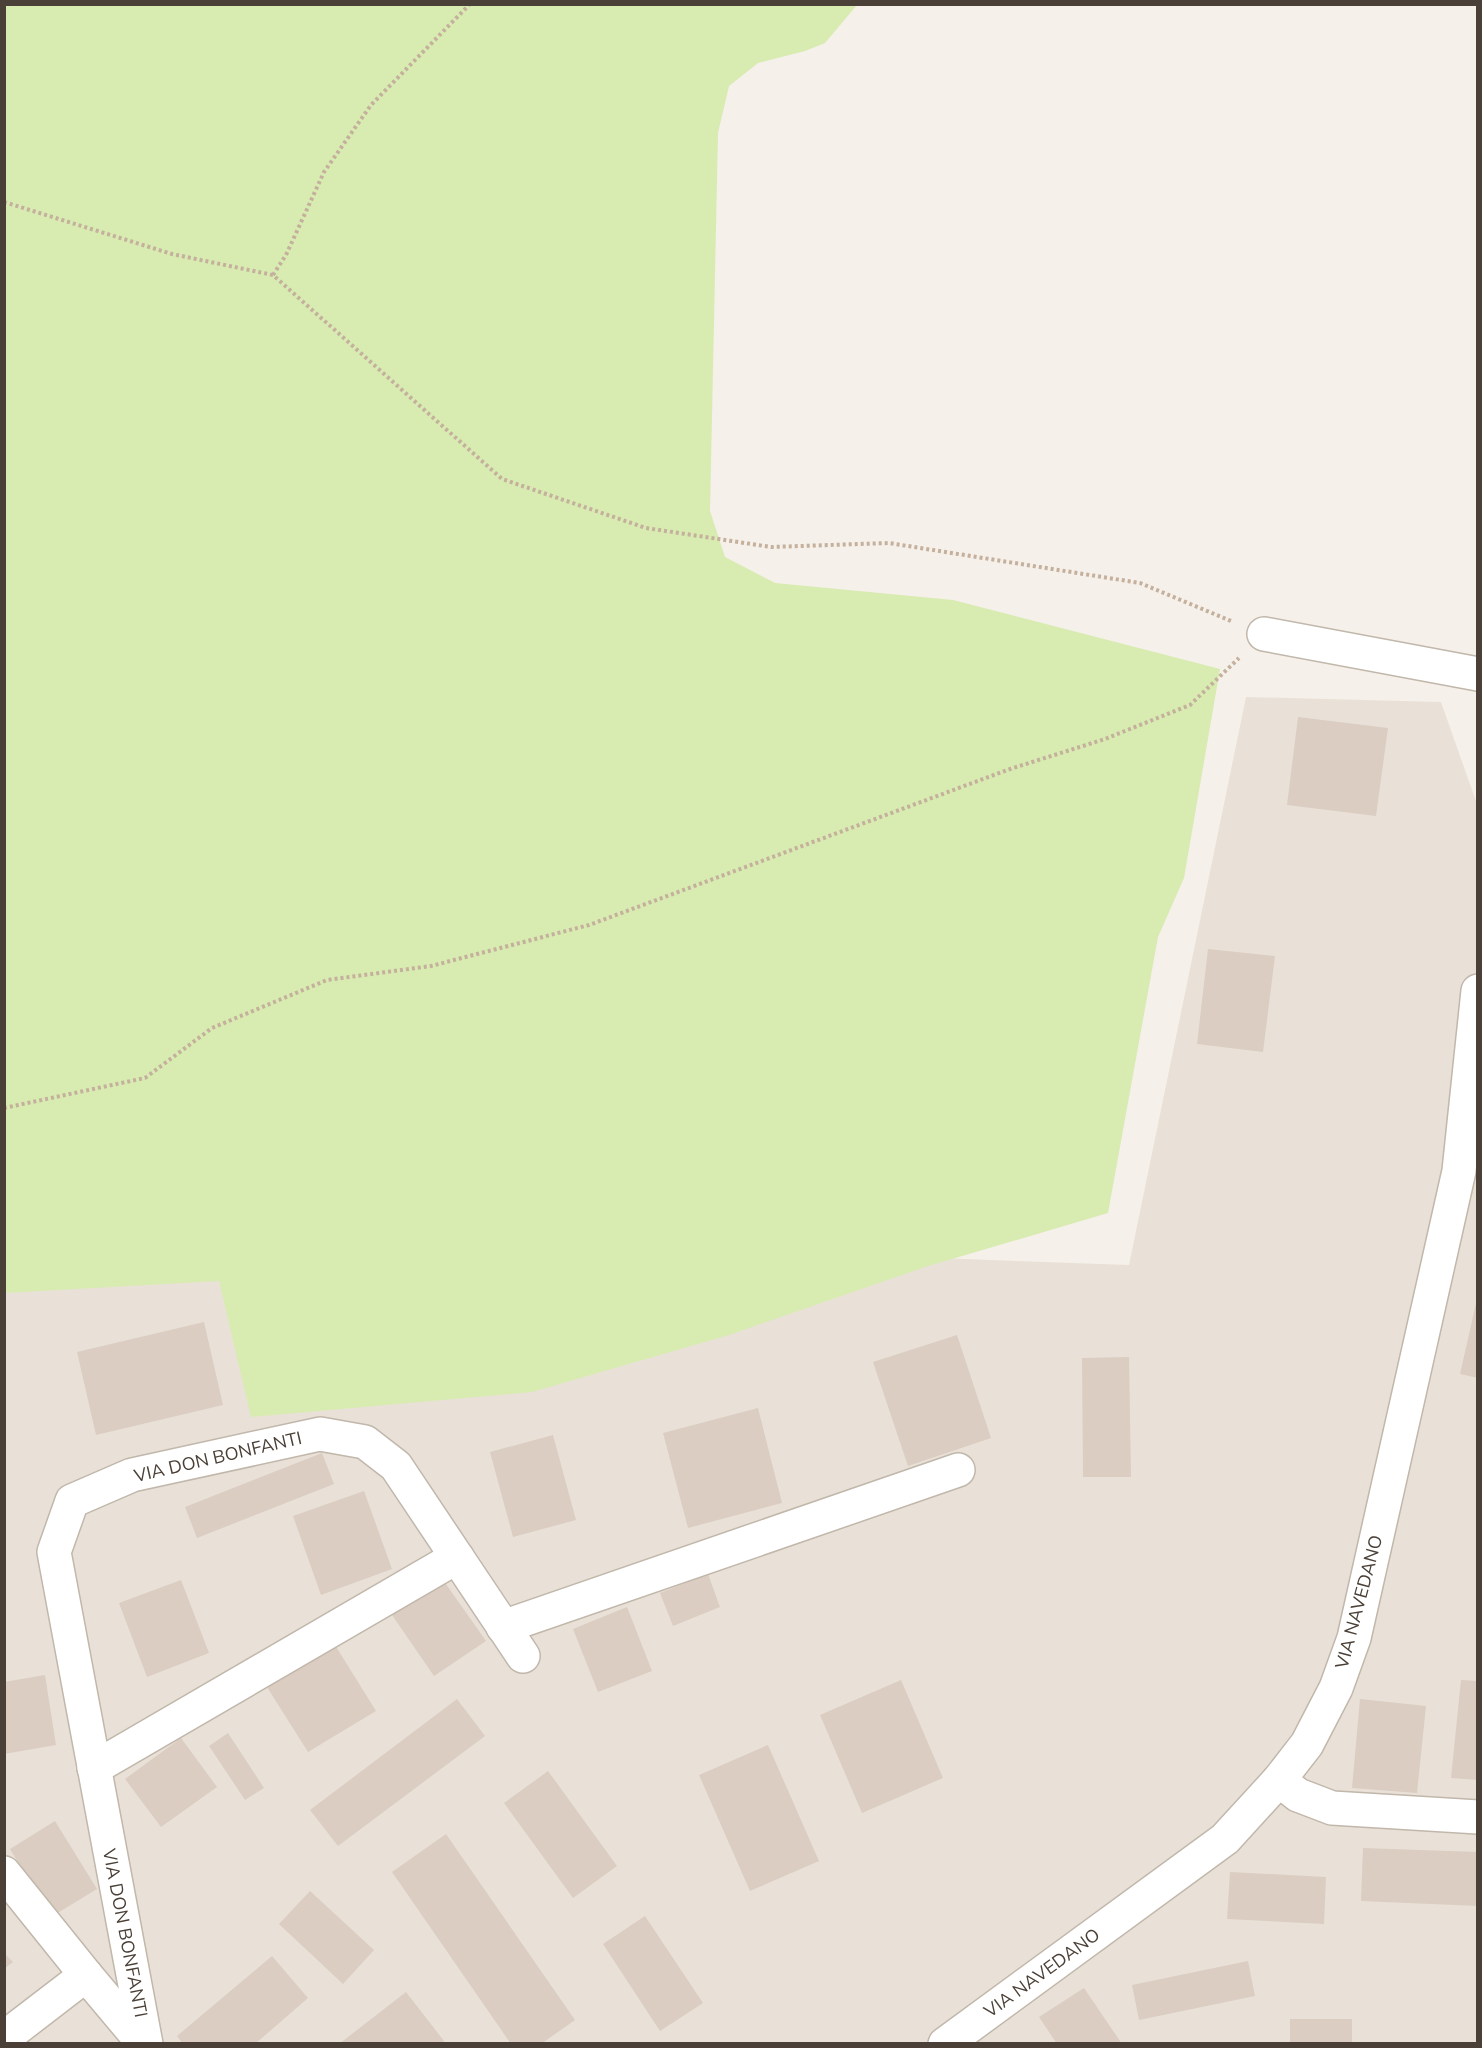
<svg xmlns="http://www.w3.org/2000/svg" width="1482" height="2048" viewBox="0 0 1482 2048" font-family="Mulish,sans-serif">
	<rect width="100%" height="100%" fill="#f5f0e9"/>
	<polygon fill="#e9e1d7" points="1246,697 1441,702 1478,807 1477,2043 5,2044 5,1224 1129,1265"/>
	<polygon fill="#d8ebb1" points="5,4 857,5 825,43 805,51 758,63 729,86 718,133 710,511 725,557 775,583 953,600 1220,669 1184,878 1158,937 1108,1213 925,1267 729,1335 532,1392 251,1417 219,1281 5,1293"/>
	<g fill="#dbcdc1">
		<polygon points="1298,717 1388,728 1376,816 1287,805"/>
		<polygon points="1208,949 1275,956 1263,1052 1197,1044"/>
		<polygon points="1477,1299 1478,1300 1478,1378 1460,1374"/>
		<polygon points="204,1322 223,1405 96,1435 77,1352"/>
		<polygon points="957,1335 991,1438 908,1466 873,1362"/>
		<polygon points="1129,1357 1131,1477 1083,1477 1082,1358"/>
		<polygon points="758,1408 782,1503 688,1528 663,1433"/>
		<polygon points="553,1435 576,1520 513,1537 490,1452"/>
		<polygon points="322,1453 334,1484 197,1538 185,1507"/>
		<polygon points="364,1491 392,1569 321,1595 293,1516"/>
		<polygon points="708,1574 720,1607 673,1626 660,1593"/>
		<polygon points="441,1577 486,1641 434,1676 390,1612"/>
		<polygon points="181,1580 209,1653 147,1677 119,1603"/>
		<polygon points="627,1607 652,1671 598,1692 573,1629"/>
		<polygon points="335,1645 376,1711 308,1752 267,1687"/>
		<polygon points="45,1675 56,1745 4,1754 4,1682"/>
		<polygon points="901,1680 943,1778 862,1813 820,1715"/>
		<polygon points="1461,1680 1478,1681 1478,1780 1451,1778"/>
		<polygon points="457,1699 485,1736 338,1846 310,1810"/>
		<polygon points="1360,1699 1426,1706 1417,1793 1352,1788"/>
		<polygon points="228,1733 264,1788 245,1800 209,1746"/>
		<polygon points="181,1738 217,1787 161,1827 125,1779"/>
		<polygon points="768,1745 819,1861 750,1891 699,1775"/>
		<polygon points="548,1771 617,1866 573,1898 504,1803"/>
		<polygon points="55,1821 97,1889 51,1917 10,1849"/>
		<polygon points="446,1834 575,2020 541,2044 511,2044 392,1872"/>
		<polygon points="1363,1848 1478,1852 1478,1906 1361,1901"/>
		<polygon points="1230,1872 1326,1877 1324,1924 1227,1919"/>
		<polygon points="310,1891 374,1950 343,1984 279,1924"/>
		<polygon points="645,1916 703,2003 660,2031 603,1944"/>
		<polygon points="4,1953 13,1962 4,1969"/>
		<polygon points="272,1956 308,1998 255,2044 183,2044 177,2036"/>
		<polygon points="1248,1961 1255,1996 1139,2020 1132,1985"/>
		<polygon points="1084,1988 1122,2044 1057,2044 1039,2017"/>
		<polygon points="406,1992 444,2041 440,2044 339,2044"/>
		<rect x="1290" y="2019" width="62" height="25"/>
	</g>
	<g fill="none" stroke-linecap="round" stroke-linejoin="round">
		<g stroke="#c1b7ab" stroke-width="36">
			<g id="minor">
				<polyline points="1264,634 1478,674"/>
				<polyline points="503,1627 958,1470"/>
				<polyline points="94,1768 457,1557"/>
				<polyline points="1279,1780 1298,1795 1332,1808 1478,1817"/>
				<polyline points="4,1873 86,1975 144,2044"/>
				<polyline points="4,2038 86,1975"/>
				<polyline points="146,2044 54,1552 72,1501 132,1475 320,1434 365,1442 396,1466 523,1656"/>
				<polyline points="945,2044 1225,1839 1279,1780 1307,1744 1336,1688 1354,1638 1459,1171 1478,991"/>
			</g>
		</g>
		<g stroke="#c4b09c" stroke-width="4" stroke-dasharray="3 3" stroke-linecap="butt">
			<polyline points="4,202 172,254 273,275 502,479 646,528 771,547 889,543 1140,583 1231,621"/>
			<polyline points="273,275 286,255 324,172 371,105 470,4"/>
			<polyline points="4,1108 145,1078 212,1028 327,980 431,966 589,925 1010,769 1105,739 1190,705 1239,658"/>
		</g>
		<use href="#minor" stroke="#fff" stroke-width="33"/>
	</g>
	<g text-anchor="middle" stroke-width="5" stroke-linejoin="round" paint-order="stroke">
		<g font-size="18" fill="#4a4037" stroke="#fff">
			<text transform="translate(218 1457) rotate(-13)" y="6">VIA DON BONFANTI</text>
			<text transform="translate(1359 1602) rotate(-75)" y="6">VIA NAVEDANO</text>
			<text transform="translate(125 1933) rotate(79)" y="6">VIA DON BONFANTI</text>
			<text transform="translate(1042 1973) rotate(-36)" y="6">VIA NAVEDANO</text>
		</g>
	</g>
	<rect width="1482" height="2048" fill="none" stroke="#4a4037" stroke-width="12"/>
</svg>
